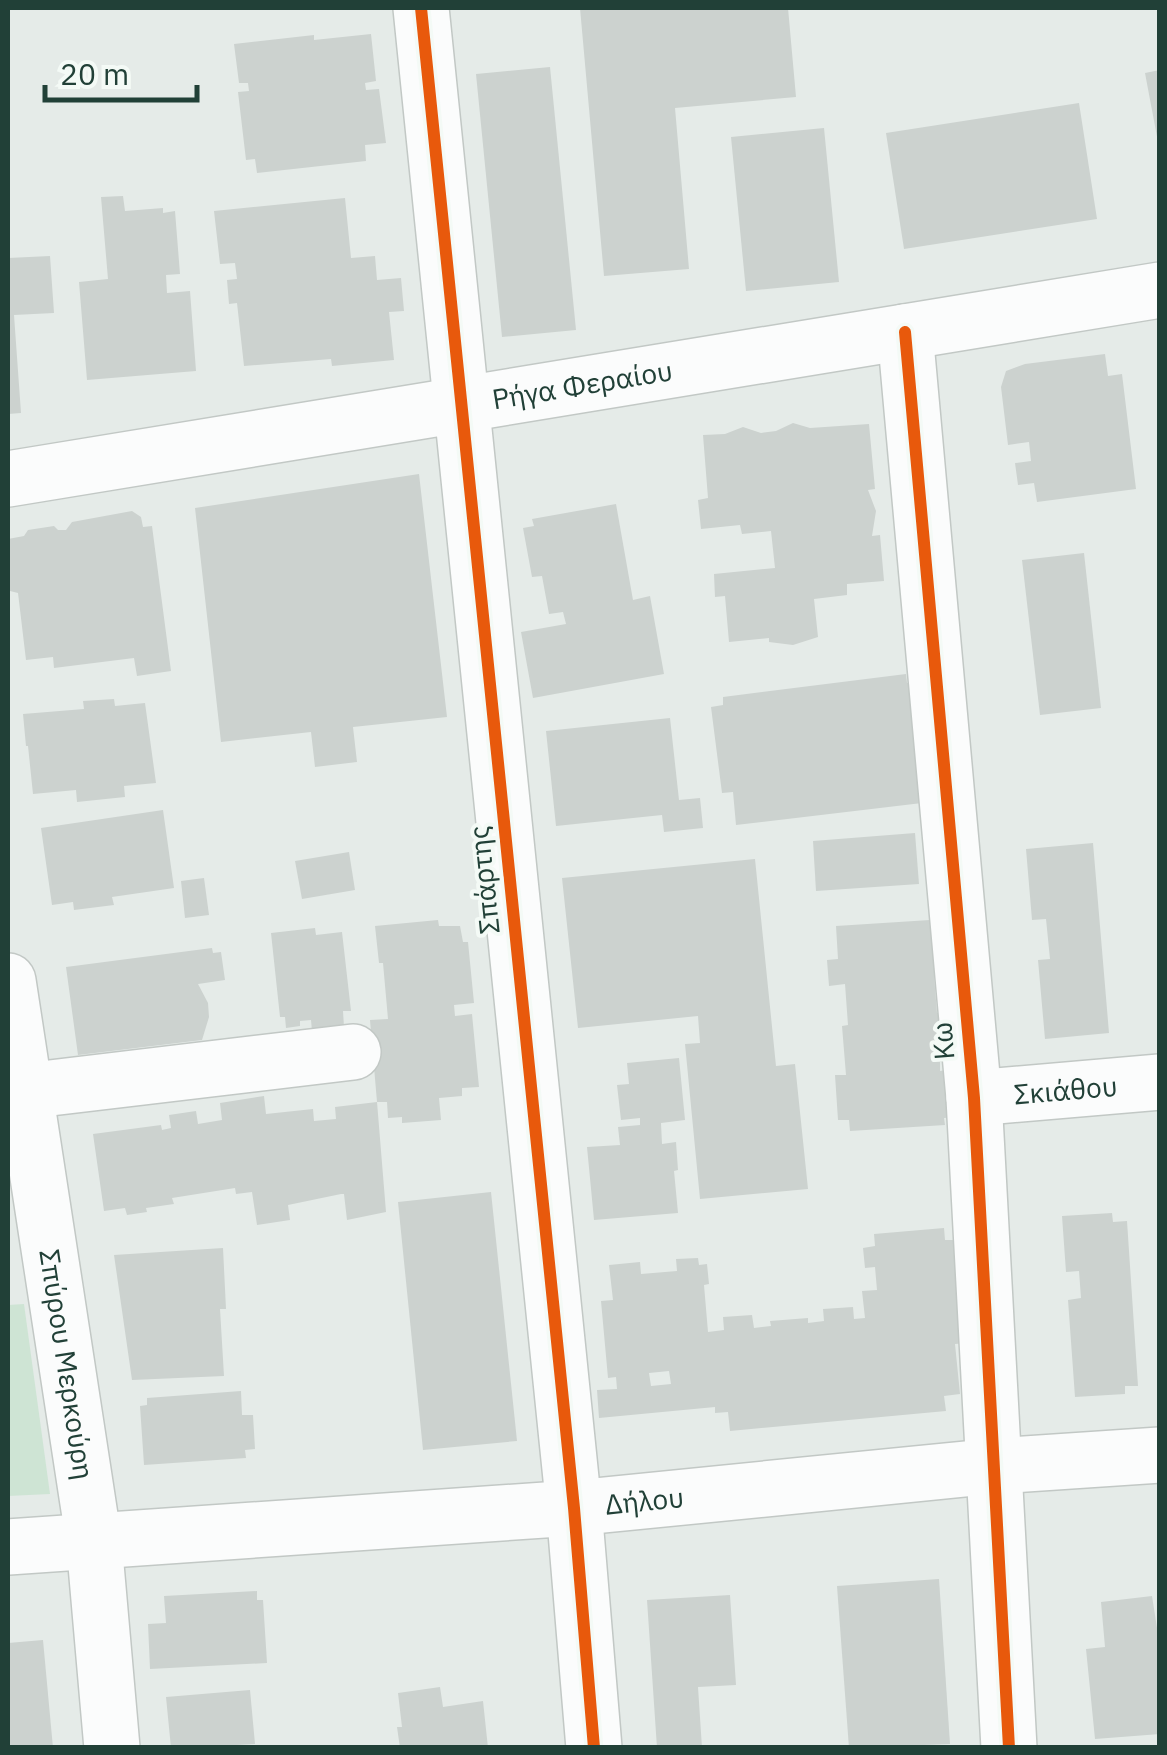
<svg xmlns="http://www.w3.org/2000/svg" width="1167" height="1755" viewBox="0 0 1167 1755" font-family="'IBM Plex Sans',sans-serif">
	<rect width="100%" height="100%" fill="#e5ebe8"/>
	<polygon fill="#cee4d4" points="24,1304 50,1494 8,1496 8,1305"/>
	<g fill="#ccd2cf" fill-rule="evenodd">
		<polygon points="580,8 788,8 796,97 675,108 689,269 604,276"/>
		<polygon points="371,34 376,81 365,83 366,90 379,89 386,143 365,145 366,161 257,173 255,159 246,160 238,92 249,91 248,83 239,83 234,44 314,35 314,40"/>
		<polygon points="550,67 576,330 502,337 476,74"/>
		<polygon points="1160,70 1160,141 1158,142 1145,73"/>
		<polygon points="1079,103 1097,219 904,249 886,133"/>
		<polygon points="824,128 839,282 746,291 731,137"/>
		<polygon points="123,196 125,211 163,208 163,213 175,211 180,274 166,275 167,293 190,291 196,371 87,380 79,282 108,279 101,197"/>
		<polygon points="345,198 351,258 375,256 377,280 401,278 404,311 389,312 394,360 332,366 331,359 244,366 237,303 229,304 227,280 237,279 235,263 220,264 214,211"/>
		<polygon points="50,256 54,313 14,315 21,413 8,414 8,258"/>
		<polygon points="1105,354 1108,376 1122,374 1136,489 1037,502 1034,483 1018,485 1015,463 1031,461 1029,442 1008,445 1001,387 1006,371 1025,364"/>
		<polygon points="793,423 810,428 869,424 875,489 868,490 876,511 872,536 880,535 884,581 847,584 847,595 814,599 818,637 793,645 769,642 769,638 729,642 725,596 715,597 714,574 775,568 771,531 742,534 740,525 701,529 698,500 708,498 703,435 725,434 743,427 761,433 776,431"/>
		<polygon points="419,474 447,717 353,727 357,762 315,767 311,732 221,742 195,508"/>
		<polygon points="616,504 633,600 650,596 664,674 533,698 521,632 566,624 563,612 549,614 542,576 532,577 523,528 534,526 532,519"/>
		<polygon points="132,511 141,517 143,527 152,526 171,671 137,676 134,658 54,668 53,657 26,660 18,593 10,591 8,577 8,539 24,536 28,530 54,526 58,530 66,530 72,522"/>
		<polygon points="1084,553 1101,708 1040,715 1022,560"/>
		<polygon points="906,674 907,683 918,682 922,803 736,825 733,792 722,793 711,707 723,705 723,697"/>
		<polygon points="114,699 115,706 145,703 156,783 124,786 125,797 77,802 76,790 33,794 28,746 26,746 23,714 84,709 83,701"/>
		<polygon points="670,718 679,800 700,798 703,828 664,832 662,815 556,826 546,731"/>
		<polygon points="163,810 174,888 112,897 114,905 74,910 73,902 52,905 41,828"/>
		<polygon points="915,833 919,884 816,891 813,841"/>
		<polygon points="1093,843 1109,1033 1045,1039 1038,960 1050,959 1046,919 1032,920 1026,849"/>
		<polygon points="349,852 355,890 302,899 295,861"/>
		<polygon points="755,859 776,1066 795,1064 808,1189 700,1199 685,1044 700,1043 698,1016 578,1028 562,878"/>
		<polygon points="204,878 209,915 185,918 181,881"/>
		<polygon points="438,920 439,926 460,926 463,942 468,942 474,1003 454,1005 455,1016 472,1014 479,1087 462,1088 462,1096 439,1098 441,1120 402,1123 402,1117 388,1118 387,1102 377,1102 370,1020 388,1019 383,963 379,963 375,926"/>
		<polygon points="930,920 930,929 944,928 947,975 934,976 937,1013 948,1012 952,1061 940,1062 940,1071 953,1069 957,1117 944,1118 945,1125 850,1131 849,1120 838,1120 835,1075 846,1075 842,1026 848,1025 845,984 829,986 827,960 838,959 836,926"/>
		<polygon points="315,928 316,935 342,932 351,1011 343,1011 344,1027 312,1031 311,1020 300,1021 300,1026 286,1028 285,1017 280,1017 271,933"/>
		<polygon points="212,948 213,953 221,952 225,980 198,984 208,1003 209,1017 202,1040 78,1055 66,967"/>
		<polygon points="679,1058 685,1120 661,1123 662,1144 676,1142 678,1170 674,1171 678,1213 594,1220 587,1147 620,1145 618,1127 640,1125 640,1118 621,1120 617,1085 629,1084 627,1063"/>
		<polygon points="264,1096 266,1114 313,1109 314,1121 336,1119 335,1107 377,1102 386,1212 347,1220 344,1194 341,1194 288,1205 290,1220 257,1225 252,1192 236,1194 235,1188 172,1198 174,1204 146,1208 147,1212 127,1215 125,1208 104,1211 93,1134 161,1125 162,1130 171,1128 169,1115 196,1111 198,1124 222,1120 220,1103"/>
		<polygon points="491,1192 517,1441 423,1450 398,1202"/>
		<polygon points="1112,1213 1113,1222 1127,1221 1138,1386 1125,1386 1125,1394 1075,1397 1068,1300 1081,1298 1079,1271 1066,1272 1062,1216"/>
		<path d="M 944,1228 L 945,1240 L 957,1240 L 967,1343 L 955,1344 L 960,1394 L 944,1396 L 946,1411 L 730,1431 L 728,1412 L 715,1413 L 715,1407 L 599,1418 L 597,1390 L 617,1389 L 616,1377 L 608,1378 L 601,1301 L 613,1300 L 609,1265 L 640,1262 L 641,1274 L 677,1271 L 676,1259 L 698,1258 L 699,1265 L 707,1264 L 709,1284 L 704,1285 L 708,1332 L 724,1330 L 723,1317 L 752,1315 L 754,1328 L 771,1326 L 770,1321 L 808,1318 L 808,1323 L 824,1321 L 823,1309 L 853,1307 L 854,1319 L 865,1318 L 862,1291 L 877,1290 L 875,1267 L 865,1268 L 863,1248 L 875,1246 L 874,1234 ZM 669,1371 L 671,1384 L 651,1386 L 649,1373 Z"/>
		<polygon points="223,1248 226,1309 220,1309 224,1376 132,1380 114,1255"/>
		<polygon points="241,1391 242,1415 253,1415 255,1449 245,1450 246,1458 144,1465 140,1406 147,1405 147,1398"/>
		<polygon points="939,1579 950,1744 849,1748 837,1586"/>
		<polygon points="257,1591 257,1600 263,1600 267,1663 150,1669 148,1624 166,1623 164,1596"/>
		<polygon points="730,1595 736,1685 698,1687 702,1748 657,1748 647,1600"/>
		<polygon points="1152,1596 1160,1647 1160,1734 1095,1739 1086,1649 1105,1647 1101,1602"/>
		<polygon points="43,1640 53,1748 8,1748 8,1643"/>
		<polygon points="440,1687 443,1707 483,1701 488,1748 400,1748 397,1727 402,1727 398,1693"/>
		<polygon points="250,1690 255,1744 237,1745 237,1748 171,1748 166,1697"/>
	</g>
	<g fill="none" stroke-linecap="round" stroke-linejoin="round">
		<g stroke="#c2c8c5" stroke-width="58">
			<g id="minor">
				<polyline points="421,8 574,1508 594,1748"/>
				<polyline points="905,332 974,1098 1009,1748"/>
				<path id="s1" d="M 8,479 L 1160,290"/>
				<path id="s2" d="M 8,981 L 94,1542 L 112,1748"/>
				<polyline points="25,1091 353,1052"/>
				<path id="s3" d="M 974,1098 L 1160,1082"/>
				<path id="s4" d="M 8,1547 L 574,1508 L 995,1466 L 1160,1455"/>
			</g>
		</g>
		<use href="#minor" stroke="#fbfcfc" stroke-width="55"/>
		<g stroke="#f4faf6" stroke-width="19">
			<g id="cycleway">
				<polyline points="421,8 574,1508 594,1748"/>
				<polyline points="905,332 974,1098 1009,1748"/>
			</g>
		</g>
		<use href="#cycleway" stroke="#e8590c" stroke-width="12"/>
	</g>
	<g text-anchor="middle" stroke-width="8" stroke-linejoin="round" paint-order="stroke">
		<g font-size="28" fill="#214037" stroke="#f4faf6">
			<text dy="10" stroke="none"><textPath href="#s1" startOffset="582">Ρήγα Φεραίου</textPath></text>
			<text transform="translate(484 880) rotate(-96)" y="10">Σπάρτης</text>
			<text transform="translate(943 1041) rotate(-95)" y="10">Κω</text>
			<text dy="10" stroke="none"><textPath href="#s3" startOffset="92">Σκιάθου</textPath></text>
			<text dy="10" stroke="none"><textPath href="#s2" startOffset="388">Σπύρου Μερκούρη</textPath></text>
			<text dy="10" stroke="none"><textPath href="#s4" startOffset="638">Δήλου</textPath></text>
		</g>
	</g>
	<rect width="1167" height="1755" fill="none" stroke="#214037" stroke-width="20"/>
	<path d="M45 85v15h152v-15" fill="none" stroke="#214037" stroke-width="5"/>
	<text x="60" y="85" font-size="30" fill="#214037" stroke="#f4faf6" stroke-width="8" paint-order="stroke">20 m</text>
</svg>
